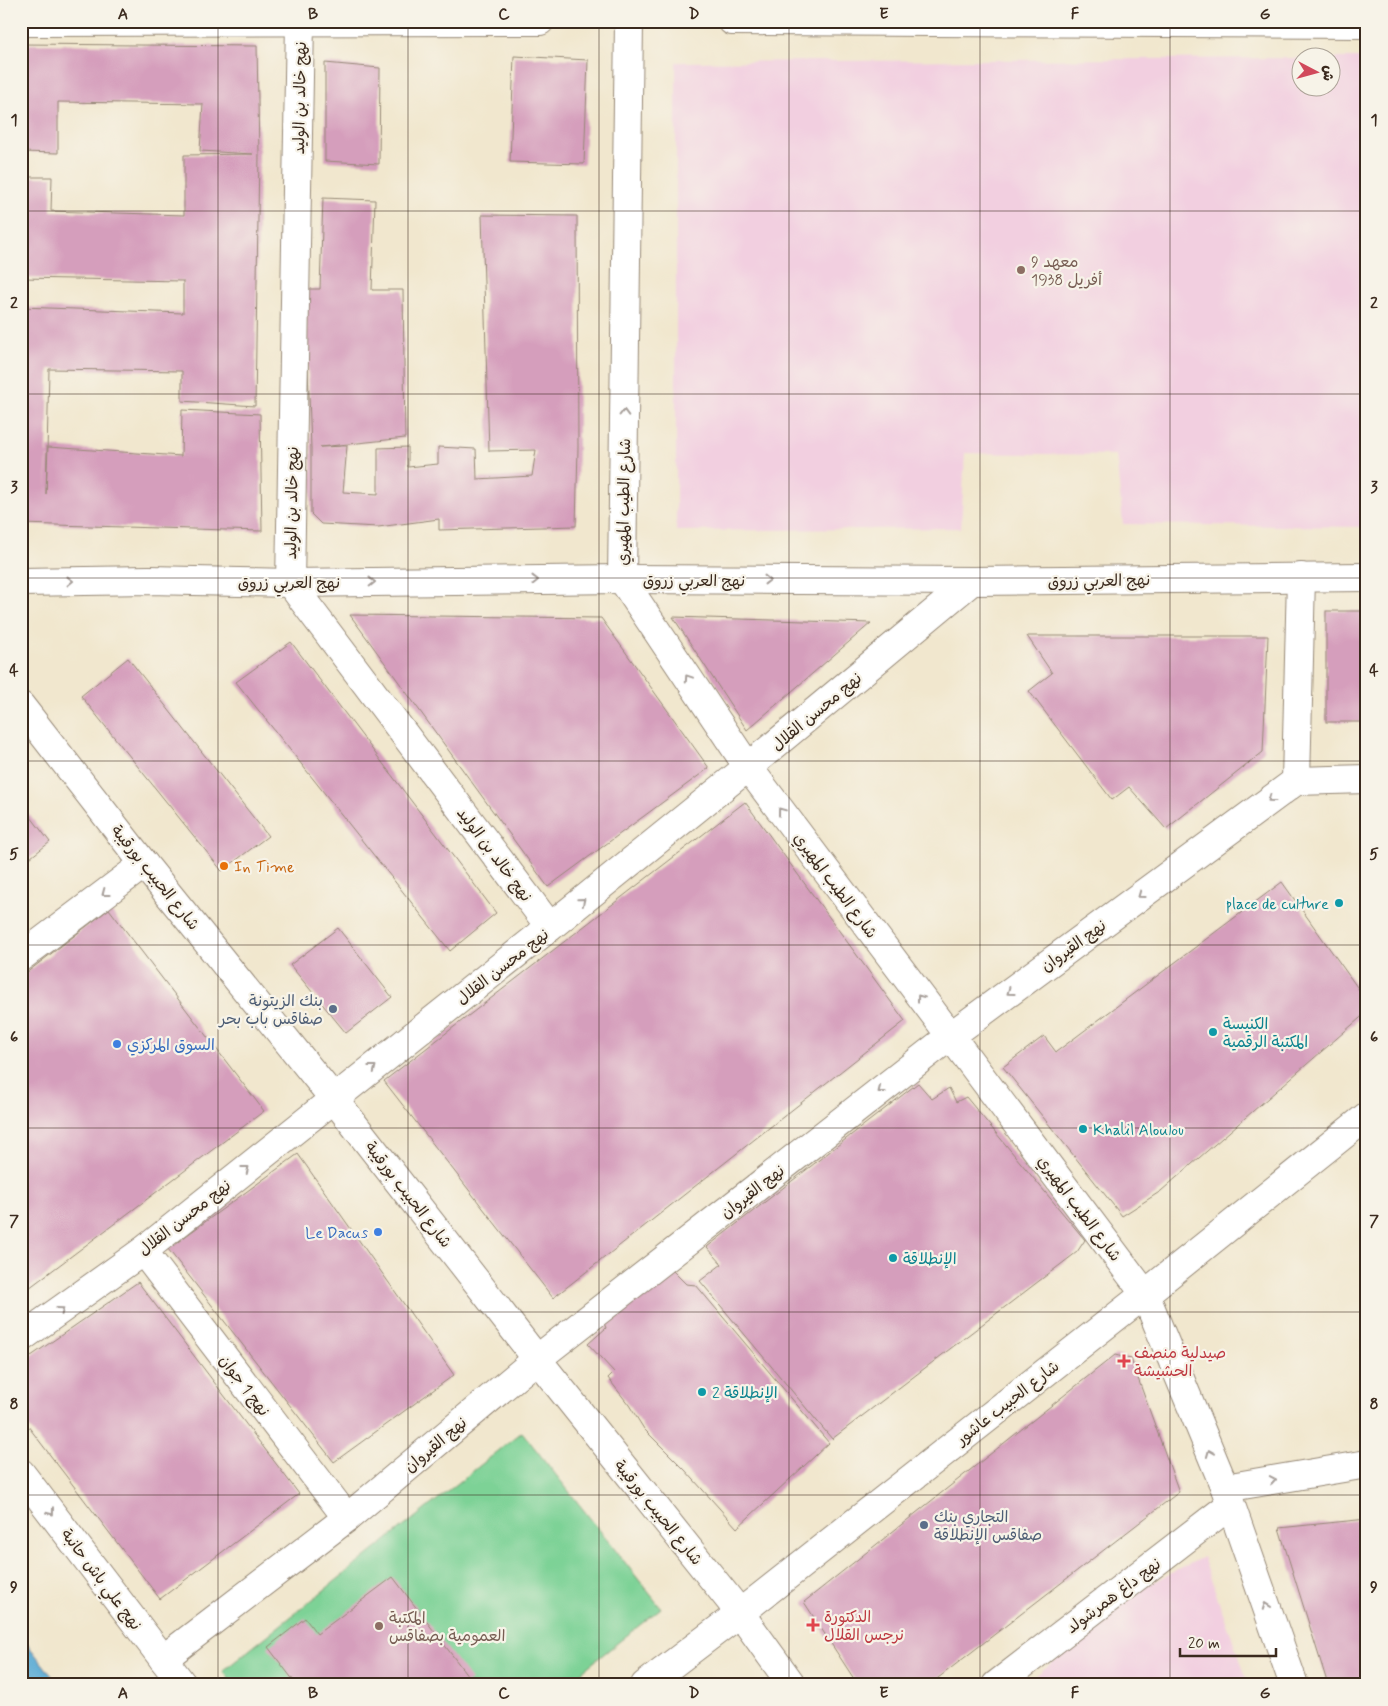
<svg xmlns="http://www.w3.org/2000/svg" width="1388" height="1706" viewBox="0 0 1388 1706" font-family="Mynerve,'Playpen Sans Arabic',sans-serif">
	<rect width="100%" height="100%" fill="#f7f3e8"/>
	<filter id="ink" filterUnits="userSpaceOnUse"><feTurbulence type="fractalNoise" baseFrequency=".02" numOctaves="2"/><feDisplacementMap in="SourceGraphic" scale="10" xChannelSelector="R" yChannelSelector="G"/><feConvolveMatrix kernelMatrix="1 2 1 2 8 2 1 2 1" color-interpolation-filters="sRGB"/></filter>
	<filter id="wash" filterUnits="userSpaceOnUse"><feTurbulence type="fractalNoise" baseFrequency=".0096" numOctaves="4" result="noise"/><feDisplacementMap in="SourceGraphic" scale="20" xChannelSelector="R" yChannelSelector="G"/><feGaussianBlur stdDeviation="1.12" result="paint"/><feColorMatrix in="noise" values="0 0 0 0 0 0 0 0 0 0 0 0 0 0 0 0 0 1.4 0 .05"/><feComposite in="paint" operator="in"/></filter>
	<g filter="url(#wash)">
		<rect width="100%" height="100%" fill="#f1e7ce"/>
		<g fill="#f2cfe0">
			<polygon points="1300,58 1300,88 1330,88 1331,58 1367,58 1367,527 1123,524 1116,455 965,453 961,528 676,531 676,62"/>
			<polygon points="1203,1557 1249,1685 1024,1685 1148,1585"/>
		</g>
		<polygon fill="#7dd296" stroke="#5c7e5a" points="522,1432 661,1608 565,1685 234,1685 223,1671"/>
		<polygon fill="#5aaad4" stroke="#4a6a79" points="21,1636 59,1685 21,1685"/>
		<g id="blocks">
			<g fill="#d59ebc">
				<polygon points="21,44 257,46 259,155 255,406 182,401 182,371 49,369 46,494 48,447 181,456 182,410 260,414 262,531 21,524 21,307 183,313 183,281 21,278 21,177 52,177 51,211 184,215 184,155 253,154 200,151 203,104 58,102 58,153 21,152"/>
				<polygon points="514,56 588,60 584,164 510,162"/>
				<polygon points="325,63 380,68 379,164 325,161"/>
				<polygon points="323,198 375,200 372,290 403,290 405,438 320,447 347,446 343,492 378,494 378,448 408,447 408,467 438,464 438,447 476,449 477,479 532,476 536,450 489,451 482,215 577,216 578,448 576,526 439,530 439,519 378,527 321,524 311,514 311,448 305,289 320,289"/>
				<rect x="1326" y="611" width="41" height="111"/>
				<polygon points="350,615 601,618 709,768 548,887"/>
				<polygon points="673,617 871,623 747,730"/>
				<polygon points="1027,636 1268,636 1263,752 1166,829 1129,787 1112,800 1029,691 1052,673"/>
				<polygon points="291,642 496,913 450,951 236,682"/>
				<polygon points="128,658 268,836 222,871 81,696"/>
				<polygon points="745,802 905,1021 553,1298 384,1081"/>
				<polygon points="21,804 50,842 21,865"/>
				<polygon points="1282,882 1367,1001 1367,1012 1161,1191 1122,1216 1003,1067 1044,1036 1056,1052"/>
				<polygon points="109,909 264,1111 21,1294 21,977"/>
				<polygon points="338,928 392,997 346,1033 290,965"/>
				<polygon points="918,1083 932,1099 949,1088 956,1102 966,1097 1085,1240 1077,1252 832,1439 700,1281 722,1264 707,1247"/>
				<polygon points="298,1154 454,1375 334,1462 168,1249"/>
				<polygon points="670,1268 686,1284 696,1285 829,1443 737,1528 685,1470 644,1429 629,1405 608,1378 614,1372 588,1344 606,1328 603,1321"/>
				<polygon points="138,1282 299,1494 160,1599 21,1417 21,1363"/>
				<polygon points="1115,1355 1131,1359 1179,1492 929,1685 858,1685 804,1602"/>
				<polygon points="1367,1519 1367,1685 1328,1685 1279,1528"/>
				<polygon points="393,1577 471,1680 464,1685 297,1685 268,1647 305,1618 317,1634"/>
			</g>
		</g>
	</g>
	<g filter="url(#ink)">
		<use href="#blocks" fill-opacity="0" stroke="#968876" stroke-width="1"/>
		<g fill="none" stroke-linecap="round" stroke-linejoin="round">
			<g stroke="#968876" stroke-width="30">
				<g id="minor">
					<polyline points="300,21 290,583 550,927"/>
					<polyline points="629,21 622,579 748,767 1145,1294 1225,1488 1294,1685"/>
					<polyline points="732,21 1367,24"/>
					<polyline points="21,22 540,21"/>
					<polyline points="21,582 149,580 290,583 622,579 972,581 1367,577"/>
					<polyline points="21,706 144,864 334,1099 537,1359 740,1613 792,1685"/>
					<polyline points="1296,781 1301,577"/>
					<polyline points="21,957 144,864"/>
					<polyline points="143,1251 347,1518"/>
					<polyline points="21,1338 143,1251 550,927 748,767 972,581"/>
					<polyline points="21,1473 183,1685"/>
					<polyline points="1225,1488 1367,1464"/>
					<polyline points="163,1659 347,1518 537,1359 949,1037 1296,781 1367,779"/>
					<polyline points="645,1685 740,1613 1145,1294 1367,1116"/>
					<polyline points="996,1685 1230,1505"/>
				</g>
			</g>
			<use href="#minor" stroke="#fff" stroke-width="28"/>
		</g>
		<defs><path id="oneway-chevron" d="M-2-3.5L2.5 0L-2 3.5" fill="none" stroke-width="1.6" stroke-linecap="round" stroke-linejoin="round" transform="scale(1.25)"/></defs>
		<g stroke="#a79f9a">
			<use href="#oneway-chevron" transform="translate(624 413) rotate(-89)"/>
			<use href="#oneway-chevron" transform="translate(535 580) rotate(-1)"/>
			<use href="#oneway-chevron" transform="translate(767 580)"/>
			<use href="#oneway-chevron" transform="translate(70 581) rotate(-1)"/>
			<use href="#oneway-chevron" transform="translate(372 582) rotate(-1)"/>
			<use href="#oneway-chevron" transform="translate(688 678) rotate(-124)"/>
			<use href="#oneway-chevron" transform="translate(1271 799) rotate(144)"/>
			<use href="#oneway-chevron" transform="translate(781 811) rotate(-127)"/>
			<use href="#oneway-chevron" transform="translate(105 893) rotate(143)"/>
			<use href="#oneway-chevron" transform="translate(1141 895) rotate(144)"/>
			<use href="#oneway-chevron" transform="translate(582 901) rotate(-39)"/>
			<use href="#oneway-chevron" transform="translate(1010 992) rotate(144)"/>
			<use href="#oneway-chevron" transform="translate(920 998) rotate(-127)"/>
			<use href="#oneway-chevron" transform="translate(373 1068) rotate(-38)"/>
			<use href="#oneway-chevron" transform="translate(881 1090) rotate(142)"/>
			<use href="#oneway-chevron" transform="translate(246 1169) rotate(-38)"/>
			<use href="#oneway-chevron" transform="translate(61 1310) rotate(-36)"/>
			<use href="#oneway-chevron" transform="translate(1210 1453) rotate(-112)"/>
			<use href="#oneway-chevron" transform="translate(1273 1480) rotate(-10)"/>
			<use href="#oneway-chevron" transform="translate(51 1512) rotate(53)"/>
			<use href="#oneway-chevron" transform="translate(1266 1606) rotate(-110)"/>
		</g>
	</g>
	<path fill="none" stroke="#3b2a1e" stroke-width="1" stroke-opacity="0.55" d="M 218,21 L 218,1685M 408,21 L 408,1685M 599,21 L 599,1685M 789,21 L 789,1685M 980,21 L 980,1685M 1170,21 L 1170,1685M 21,211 L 1367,211M 21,394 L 1367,394M 21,578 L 1367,578M 21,761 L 1367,761M 21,945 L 1367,945M 21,1128 L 1367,1128M 21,1312 L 1367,1312M 21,1495 L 1367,1495"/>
	<g fill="#8d6e63" stroke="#f7f3e8" stroke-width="2">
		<circle cx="1021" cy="270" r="5"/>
		<circle cx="379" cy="1626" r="5"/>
	</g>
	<circle fill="#e8710a" stroke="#f7f3e8" stroke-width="2" cx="224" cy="866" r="5"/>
	<g fill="#0f9aa8" stroke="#f7f3e8" stroke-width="2">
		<circle cx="1339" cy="903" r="5"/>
		<circle cx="1213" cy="1032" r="5"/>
		<circle cx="1083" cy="1129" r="5"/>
		<circle cx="893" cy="1258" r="5"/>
		<circle cx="702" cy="1392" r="5"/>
	</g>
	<g fill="#5c6f8a" stroke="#f7f3e8" stroke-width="2">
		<circle cx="333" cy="1009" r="5"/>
		<circle cx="924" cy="1525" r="5"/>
	</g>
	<g fill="#3f7fe0" stroke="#f7f3e8" stroke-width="2">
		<circle cx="117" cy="1044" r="5"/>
		<circle cx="378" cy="1232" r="5"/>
	</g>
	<g fill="#e0444e" stroke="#f7f3e8" stroke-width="2">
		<path d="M1121.5 1353.5h5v5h5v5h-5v5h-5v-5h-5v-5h5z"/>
		<path d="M810.5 1617.5h5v5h5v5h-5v5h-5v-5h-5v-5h5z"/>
	</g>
	<g text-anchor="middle" stroke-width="4.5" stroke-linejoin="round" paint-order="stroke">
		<g font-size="16" fill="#3b2a1e" stroke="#f7f3e8">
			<text transform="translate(299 98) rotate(-89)" y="6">نهج خالد بن الوليد</text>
			<text transform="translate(623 502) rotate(-89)" y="6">شارع الطيب المهيري</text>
			<text transform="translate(291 503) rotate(-89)" y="6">نهج خالد بن الوليد</text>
			<text x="694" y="586">نهج العربي زروق</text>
			<text transform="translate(1099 580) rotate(-1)" y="6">نهج العربي زروق</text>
			<text x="289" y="588">نهج العربي زروق</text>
			<text transform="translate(816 711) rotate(-40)" y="6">نهج محسن القلال</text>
			<text transform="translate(495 854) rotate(53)" y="6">نهج خالد بن الوليد</text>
			<text transform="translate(156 877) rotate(51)" y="6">شارع الحبيب بورقيبة</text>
			<text transform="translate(836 885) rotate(53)" y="6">شارع الطيب المهيري</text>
			<text transform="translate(1073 945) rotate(-36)" y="6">نهج القيروان</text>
			<text transform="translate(502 966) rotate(-38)" y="6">نهج محسن القلال</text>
			<text transform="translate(752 1191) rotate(-38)" y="6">نهج القيروان</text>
			<text transform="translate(409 1194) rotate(52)" y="6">شارع الحبيب بورقيبة</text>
			<text transform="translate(1080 1208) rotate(53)" y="6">شارع الطيب المهيري</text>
			<text transform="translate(184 1217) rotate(-38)" y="6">نهج محسن القلال</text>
			<text transform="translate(245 1385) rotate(53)" y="6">نهج 1 جوان</text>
			<text transform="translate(1007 1402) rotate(-38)" y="6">شارع الحبيب عاشور</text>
			<text transform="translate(435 1444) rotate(-40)" y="6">نهج القيروان</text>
			<text transform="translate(659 1512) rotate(51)" y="6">شارع الحبيب بورقيبة</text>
			<text transform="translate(102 1579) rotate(53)" y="6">نهج علي باش حانبة</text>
			<text transform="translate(1113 1595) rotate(-37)" y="6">نهج داغ همرشولد</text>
		</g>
		<g font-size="16" fill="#785e54" stroke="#f7f3e8" text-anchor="start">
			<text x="1031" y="267">معهد 9<tspan x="1031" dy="18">أفريل 1938</tspan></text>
			<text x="389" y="1623">المكتبة<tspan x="389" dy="18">العمومية بصفاقس</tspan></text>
		</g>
		<g font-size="16" fill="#c56008" stroke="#f7f3e8" text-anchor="start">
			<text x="234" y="872">In Time</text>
		</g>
		<g font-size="16" fill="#0d838f" stroke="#f7f3e8" text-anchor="start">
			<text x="1329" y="909" text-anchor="end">place de culture</text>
			<text x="1223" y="1029">الكنيسة<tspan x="1223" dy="18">المكتبة الرقمية</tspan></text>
			<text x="1093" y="1135">Khalil Aloulou</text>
			<text x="903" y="1264">الإنطلاقة</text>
			<text x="712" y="1398">الإنطلاقة 2</text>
		</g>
		<g font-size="16" fill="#4e5e75" stroke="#f7f3e8" text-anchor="end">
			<text x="323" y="1006">بنك الزيتونة<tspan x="323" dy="18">صفاقس باب بحر</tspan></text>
			<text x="934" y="1522" text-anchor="start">التجاري بنك<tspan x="934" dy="18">صفاقس الإنطلاقة</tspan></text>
		</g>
		<g font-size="16" fill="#366cbe" stroke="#f7f3e8" text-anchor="start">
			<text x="127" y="1050">السوق المركزي</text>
			<text x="368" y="1238" text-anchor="end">Le Dacus</text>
		</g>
		<g font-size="16" fill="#be3a42" stroke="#f7f3e8" text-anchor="start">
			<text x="1134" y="1358">صيدلية منصف<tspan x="1134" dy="18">الحشيشة</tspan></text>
			<text x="824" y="1622">الدكتورة<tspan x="824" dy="18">نرجس القلال</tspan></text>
		</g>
	</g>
	<rect width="1388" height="1706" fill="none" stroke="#f7f3e8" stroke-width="55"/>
	<g transform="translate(1316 72) rotate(96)"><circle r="24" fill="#f7f3e8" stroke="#aca397"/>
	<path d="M0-4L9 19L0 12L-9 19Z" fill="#d1495b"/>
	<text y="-8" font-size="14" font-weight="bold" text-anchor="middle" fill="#3b2a1e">ش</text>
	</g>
	<path d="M1180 1648v8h96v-8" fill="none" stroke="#3b2a1e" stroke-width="2.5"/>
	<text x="1188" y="1648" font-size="15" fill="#3b2a1e" stroke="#f7f3e8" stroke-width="4" paint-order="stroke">20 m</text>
	<rect x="28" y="28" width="1332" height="1650" fill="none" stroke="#3b2a1e" stroke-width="2"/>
	<g font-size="16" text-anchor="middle" font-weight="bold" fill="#3b2a1e">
		<text x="123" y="19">A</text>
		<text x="313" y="19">B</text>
		<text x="504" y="19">C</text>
		<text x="694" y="19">D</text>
		<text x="884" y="19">E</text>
		<text x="1075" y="19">F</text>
		<text x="1265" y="19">G</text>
		<text x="14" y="125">1</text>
		<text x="1374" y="125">1</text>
		<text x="14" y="308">2</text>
		<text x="1374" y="308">2</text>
		<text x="14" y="492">3</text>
		<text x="1374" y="492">3</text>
		<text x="14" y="675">4</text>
		<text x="1374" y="675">4</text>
		<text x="14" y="859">5</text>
		<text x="1374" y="859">5</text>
		<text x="14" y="1042">6</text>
		<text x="1374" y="1042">6</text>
		<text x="14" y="1226">7</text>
		<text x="1374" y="1226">7</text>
		<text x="14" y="1409">8</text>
		<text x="1374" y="1409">8</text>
		<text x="14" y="1592">9</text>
		<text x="1374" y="1592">9</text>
		<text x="123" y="1698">A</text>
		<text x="313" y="1698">B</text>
		<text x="504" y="1698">C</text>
		<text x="694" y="1698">D</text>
		<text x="884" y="1698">E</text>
		<text x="1075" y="1698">F</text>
		<text x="1265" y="1698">G</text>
	</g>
</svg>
